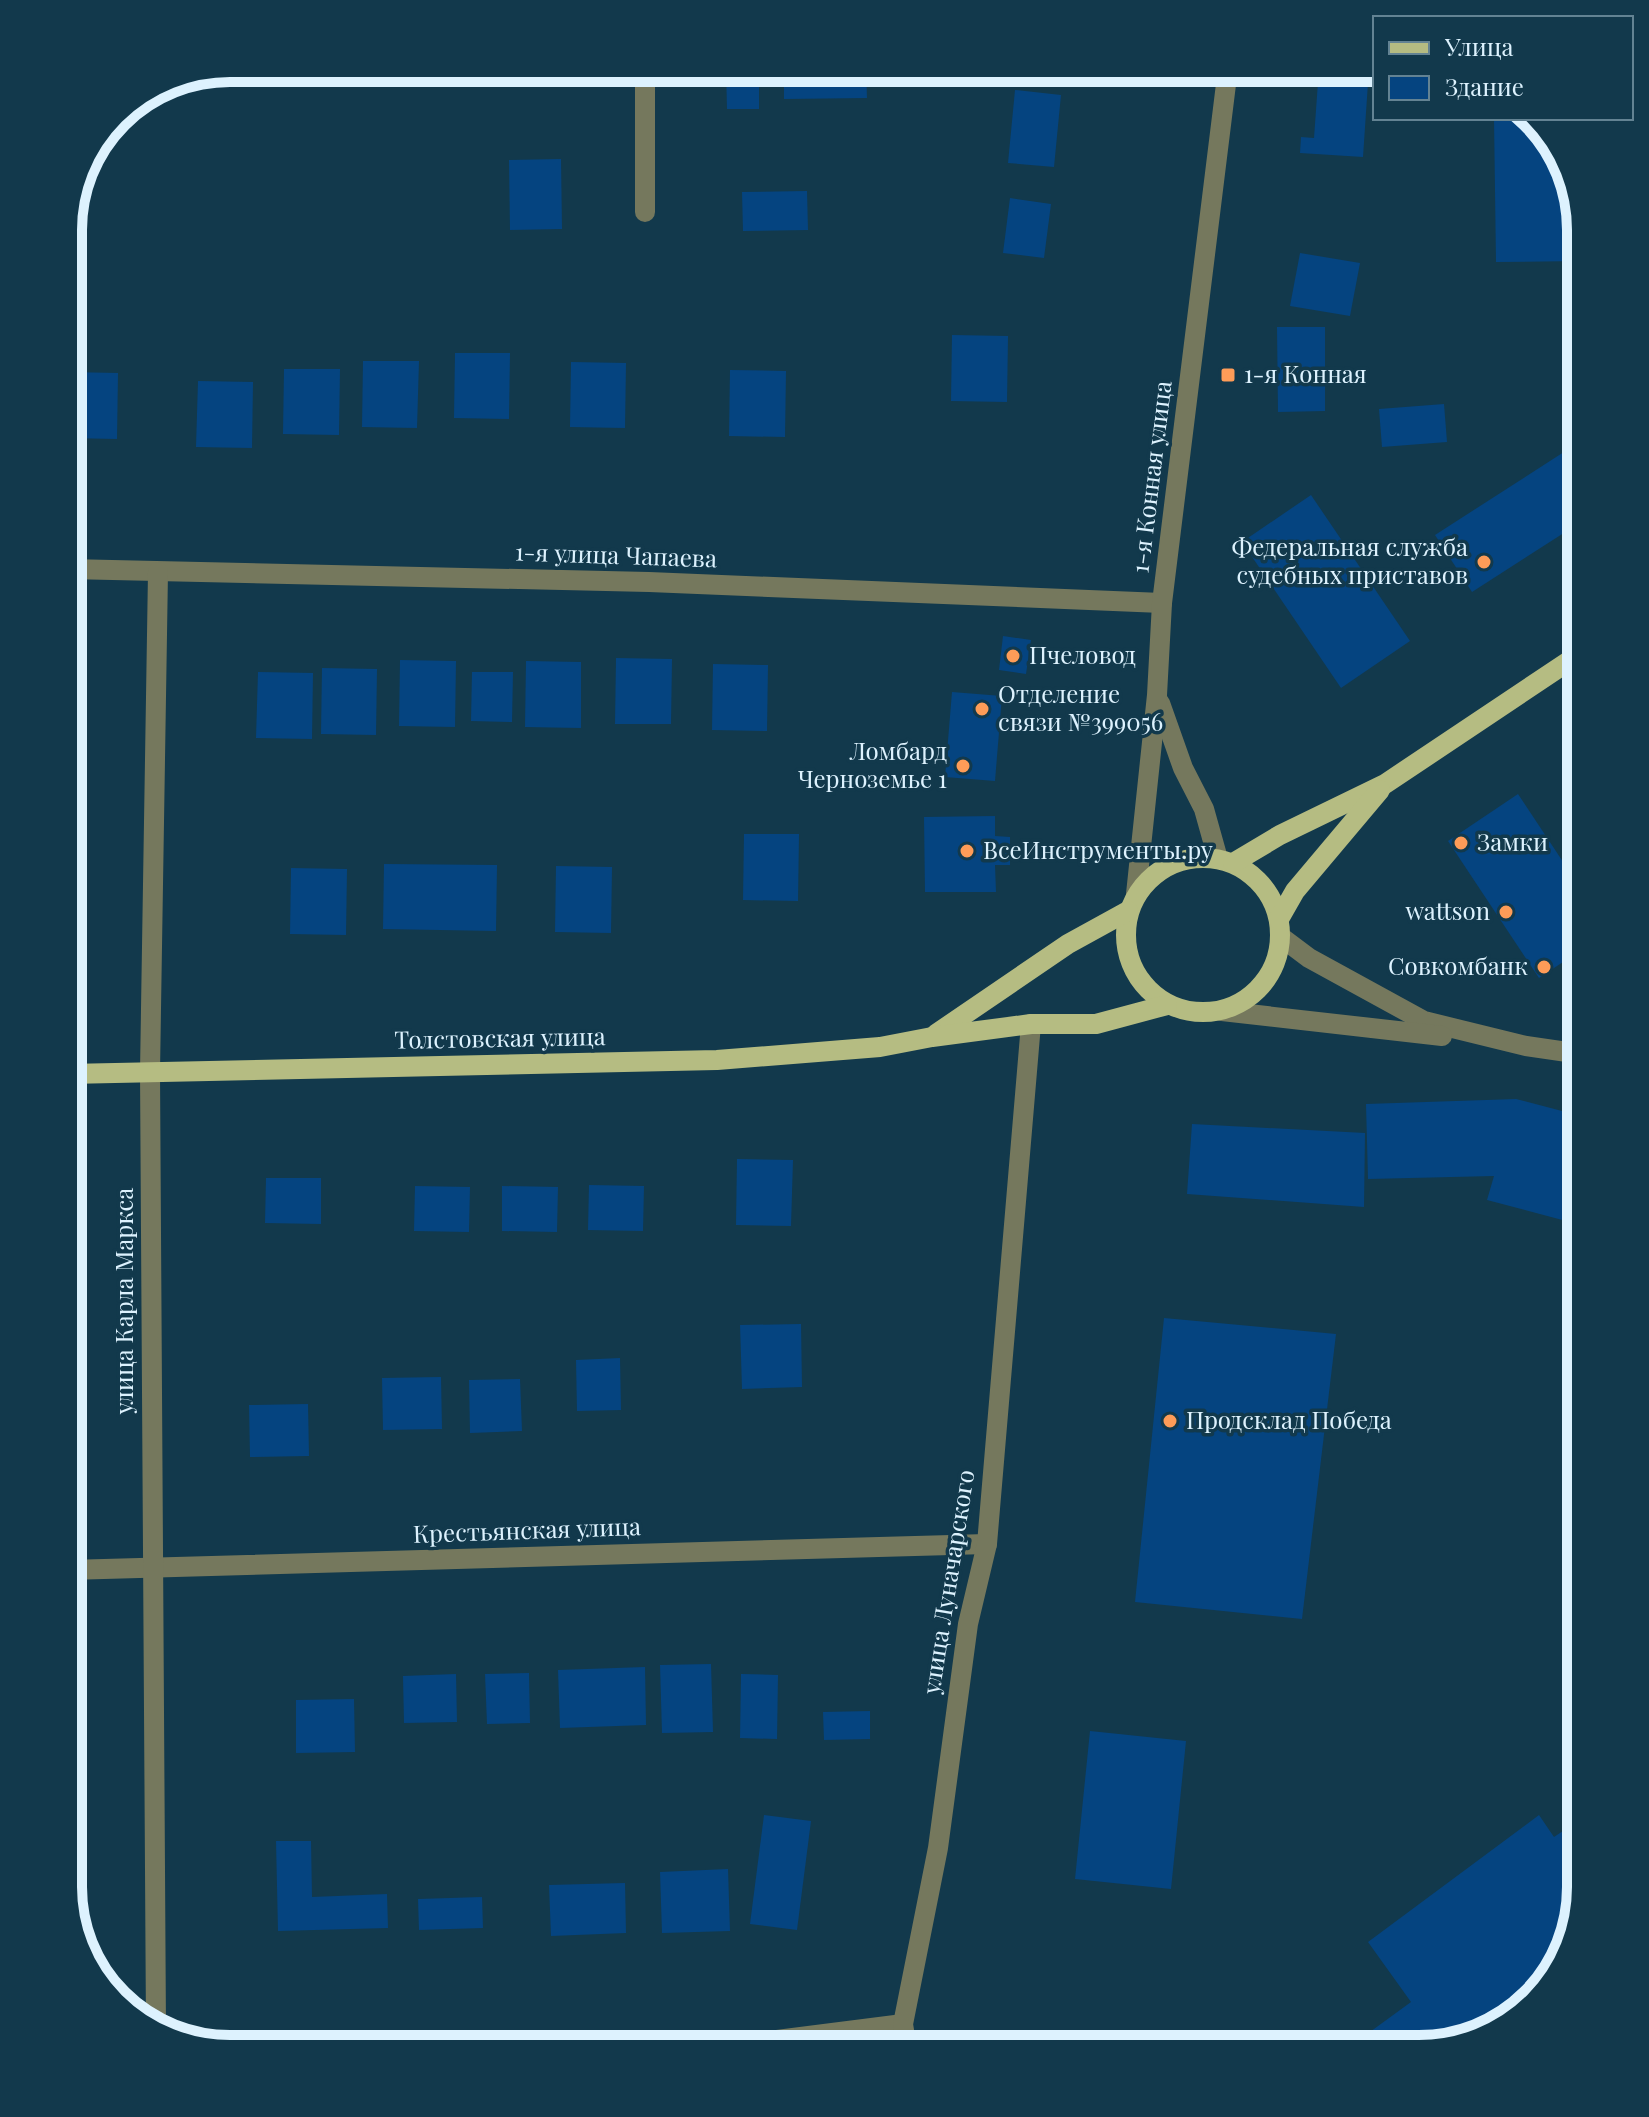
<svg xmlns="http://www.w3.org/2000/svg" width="1649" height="2117" viewBox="0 0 1649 2117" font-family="'Playfair Display',serif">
	<rect width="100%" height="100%" fill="#12394c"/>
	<g fill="#054480">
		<polygon points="373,68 436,68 436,76 374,77"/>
		<polygon points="510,68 553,68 554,84 510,85"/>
		<polygon points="726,68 759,68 759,109 727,109"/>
		<polygon points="784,68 866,68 867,98 784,99"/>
		<polygon points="1319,68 1369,68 1363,157 1300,153 1301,137 1314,138"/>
		<polygon points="1015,90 1061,95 1054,167 1008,163"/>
		<polygon points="1494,118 1530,118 1554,141 1581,230 1581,261 1496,262"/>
		<polygon points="561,159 562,229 510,230 509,160"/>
		<polygon points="807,191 808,230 743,231 742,192"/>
		<polygon points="1010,198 1051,204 1044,258 1003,253"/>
		<polygon points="1300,253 1360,263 1350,316 1290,306"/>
		<polygon points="1277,327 1325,327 1325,411 1278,412"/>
		<polygon points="952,335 1008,336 1007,402 951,401"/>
		<polygon points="455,353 510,353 509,419 454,418"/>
		<polygon points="363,361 419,361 417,428 362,427"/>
		<polygon points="571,362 626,363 625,428 570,427"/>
		<polygon points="284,369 340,369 339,435 283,434"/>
		<polygon points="730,370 786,371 785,437 729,436"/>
		<polygon points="68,372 118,373 117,439 68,438"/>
		<polygon points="198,381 253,382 252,448 196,447"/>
		<polygon points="1444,404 1447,442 1382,447 1379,409"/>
		<polygon points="1581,441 1581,522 1472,592 1435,535"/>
		<polygon points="1311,495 1410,641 1341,688 1242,542"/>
		<polygon points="1003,636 1031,640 1026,674 999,670"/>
		<polygon points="616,658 672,659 671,724 615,724"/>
		<polygon points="400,660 456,661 455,727 399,726"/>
		<polygon points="526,661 581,662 581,728 525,727"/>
		<polygon points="713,664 768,665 767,731 712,730"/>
		<polygon points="322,668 377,669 376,735 321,734"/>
		<polygon points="258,672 313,673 312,739 256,738"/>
		<polygon points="472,672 513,672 512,722 471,721"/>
		<polygon points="952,692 1002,696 995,781 945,777"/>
		<polygon points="1518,794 1581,889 1581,950 1539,978 1448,841"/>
		<polygon points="995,816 995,836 1010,837 1010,865 995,865 996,892 925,892 924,817"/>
		<polygon points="744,834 799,834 798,901 743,900"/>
		<polygon points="384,864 497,865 496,931 383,929"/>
		<polygon points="556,866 612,867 611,933 555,932"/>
		<polygon points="291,868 347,869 346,935 290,934"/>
		<polygon points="1516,1099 1581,1116 1581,1225 1487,1200 1494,1176 1368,1179 1366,1104"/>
		<polygon points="1192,1124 1365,1133 1364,1207 1187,1194"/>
		<polygon points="737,1159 793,1160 791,1226 736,1225"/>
		<polygon points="266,1178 321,1178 321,1224 265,1223"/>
		<polygon points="589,1185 644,1186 643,1231 588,1230"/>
		<polygon points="415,1186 470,1187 469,1232 414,1231"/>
		<polygon points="502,1186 558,1187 557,1232 502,1231"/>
		<polygon points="1164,1318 1336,1334 1302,1619 1135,1602"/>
		<polygon points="801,1324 802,1387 742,1389 740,1325"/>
		<polygon points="620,1358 621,1410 577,1411 576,1360"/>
		<polygon points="441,1377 442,1429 383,1430 382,1378"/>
		<polygon points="520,1379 522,1431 470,1433 469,1380"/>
		<polygon points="308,1404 309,1456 250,1457 249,1405"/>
		<polygon points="711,1664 713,1732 662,1733 660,1665"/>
		<polygon points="645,1667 646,1725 560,1728 558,1670"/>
		<polygon points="529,1673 530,1723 487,1724 485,1674"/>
		<polygon points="456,1674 457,1722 404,1723 403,1676"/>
		<polygon points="741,1674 778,1675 777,1739 740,1738"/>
		<polygon points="354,1699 355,1752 296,1753 296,1700"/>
		<polygon points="870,1711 870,1739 824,1740 823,1712"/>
		<polygon points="1090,1731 1186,1741 1171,1889 1075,1879"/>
		<polygon points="764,1815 811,1821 797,1930 750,1924"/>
		<polygon points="1539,1815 1554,1837 1581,1819 1581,1887 1559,1967 1508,2022 1419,2049 1372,2049 1363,2037 1411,2002 1368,1942"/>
		<polygon points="276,1841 311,1841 312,1897 387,1894 388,1928 278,1931"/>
		<polygon points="728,1869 730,1931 662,1933 660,1872"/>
		<polygon points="625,1883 626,1933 551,1936 549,1885"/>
		<polygon points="482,1897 483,1928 419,1930 418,1899"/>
	</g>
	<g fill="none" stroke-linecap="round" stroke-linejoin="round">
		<g stroke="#75785d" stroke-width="20">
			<polyline points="645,68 645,212"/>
			<polyline points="68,569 649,582 1162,603"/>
			<polyline points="1160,703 1183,768 1204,809 1218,859"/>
			<polyline points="1136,894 1157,695 1162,603 1228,68"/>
			<polyline points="1281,937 1309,958 1424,1021 1526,1046 1581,1054"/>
			<polyline points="1222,1011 1442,1036"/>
			<polyline points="68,1570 987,1544"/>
			<polyline points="156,2029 150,1072 158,572"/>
			<polyline points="634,2049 728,2046 903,2024"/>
			<polyline points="907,2049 903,2024 938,1848 968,1624 987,1544 1031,1024"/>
		</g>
		<g stroke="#b5bc82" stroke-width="20">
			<circle cx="1203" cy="935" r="77"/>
			<polyline points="1233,863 1280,835 1385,784 1581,653"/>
			<polyline points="1279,919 1295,891 1380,790"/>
			<polyline points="936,1034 1068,944 1128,911"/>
			<polyline points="68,1074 717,1060 880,1047 932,1037 1031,1024 1096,1024 1167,1005"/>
		</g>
	</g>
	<g fill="#fe9c58" stroke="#12394c" stroke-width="3">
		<rect x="1220" y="367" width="16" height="16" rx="4"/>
		<circle cx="1484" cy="562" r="8"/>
		<circle cx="1013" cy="656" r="8"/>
		<circle cx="982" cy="709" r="8"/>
		<circle cx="963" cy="766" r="8"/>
		<circle cx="1461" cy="843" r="8"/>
		<circle cx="967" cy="851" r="8"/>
		<circle cx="1506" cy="912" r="8"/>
		<circle cx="1544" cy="967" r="8"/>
		<circle cx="1170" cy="1421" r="8"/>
	</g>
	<g text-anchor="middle" stroke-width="7" stroke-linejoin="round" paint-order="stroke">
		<g font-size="24" fill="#ddf2fe" stroke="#12394c" text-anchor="start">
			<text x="1244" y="383">1-я Конная</text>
			<text x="1468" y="556" text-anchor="end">Федеральная служба<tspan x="1468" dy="28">судебных приставов</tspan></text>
			<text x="1029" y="664">Пчеловод</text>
			<text x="998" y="703">Отделение<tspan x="998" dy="28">связи №399056</tspan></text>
			<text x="947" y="760" text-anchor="end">Ломбард<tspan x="947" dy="28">Черноземье 1</tspan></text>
			<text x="1477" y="851">Замки</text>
			<text x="983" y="859">ВсеИнструменты.ру</text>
			<text x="1490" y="920" text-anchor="end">wattson</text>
			<text x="1528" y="975" text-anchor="end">Совкомбанк</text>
			<text x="1186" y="1429">Продсклад Победа</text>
		</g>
		<g font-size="24" fill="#ddf2fe" stroke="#12394c">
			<text transform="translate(1152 477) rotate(-83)" y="8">1-я Конная улица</text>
			<text transform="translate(616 556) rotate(2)" y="8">1-я улица Чапаева</text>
			<text transform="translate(500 1039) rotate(-1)" y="8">Толстовская улица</text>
			<text transform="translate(125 1301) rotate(-90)" y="8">улица Карла Маркса</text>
			<text transform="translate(527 1531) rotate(-2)" y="8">Крестьянская улица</text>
			<text transform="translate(949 1582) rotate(-81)" y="8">улица Луначарского</text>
		</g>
	</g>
	<path d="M0 0H1649V2117H0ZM230 82H1419A148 148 0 0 1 1567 230V1887A148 148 0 0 1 1419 2035H230A148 148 0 0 1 82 1887V230A148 148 0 0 1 230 82Z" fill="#12394c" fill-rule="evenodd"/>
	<path fill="none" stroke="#ddf2fe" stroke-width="10" d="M230 82H1419A148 148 0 0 1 1567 230V1887A148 148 0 0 1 1419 2035H230A148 148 0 0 1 82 1887V230A148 148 0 0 1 230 82Z"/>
	<rect x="1373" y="16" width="260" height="104" fill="#12394c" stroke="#638393" stroke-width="2"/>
	<rect x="1389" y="42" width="40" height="12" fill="#b5bc82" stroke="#638393" stroke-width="2"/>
	<text x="1445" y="56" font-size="24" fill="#ddf2fe">Улица</text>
	<rect x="1389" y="76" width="40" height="24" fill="#054480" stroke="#638393" stroke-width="2"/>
	<text x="1445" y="96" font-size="24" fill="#ddf2fe">Здание</text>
</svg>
